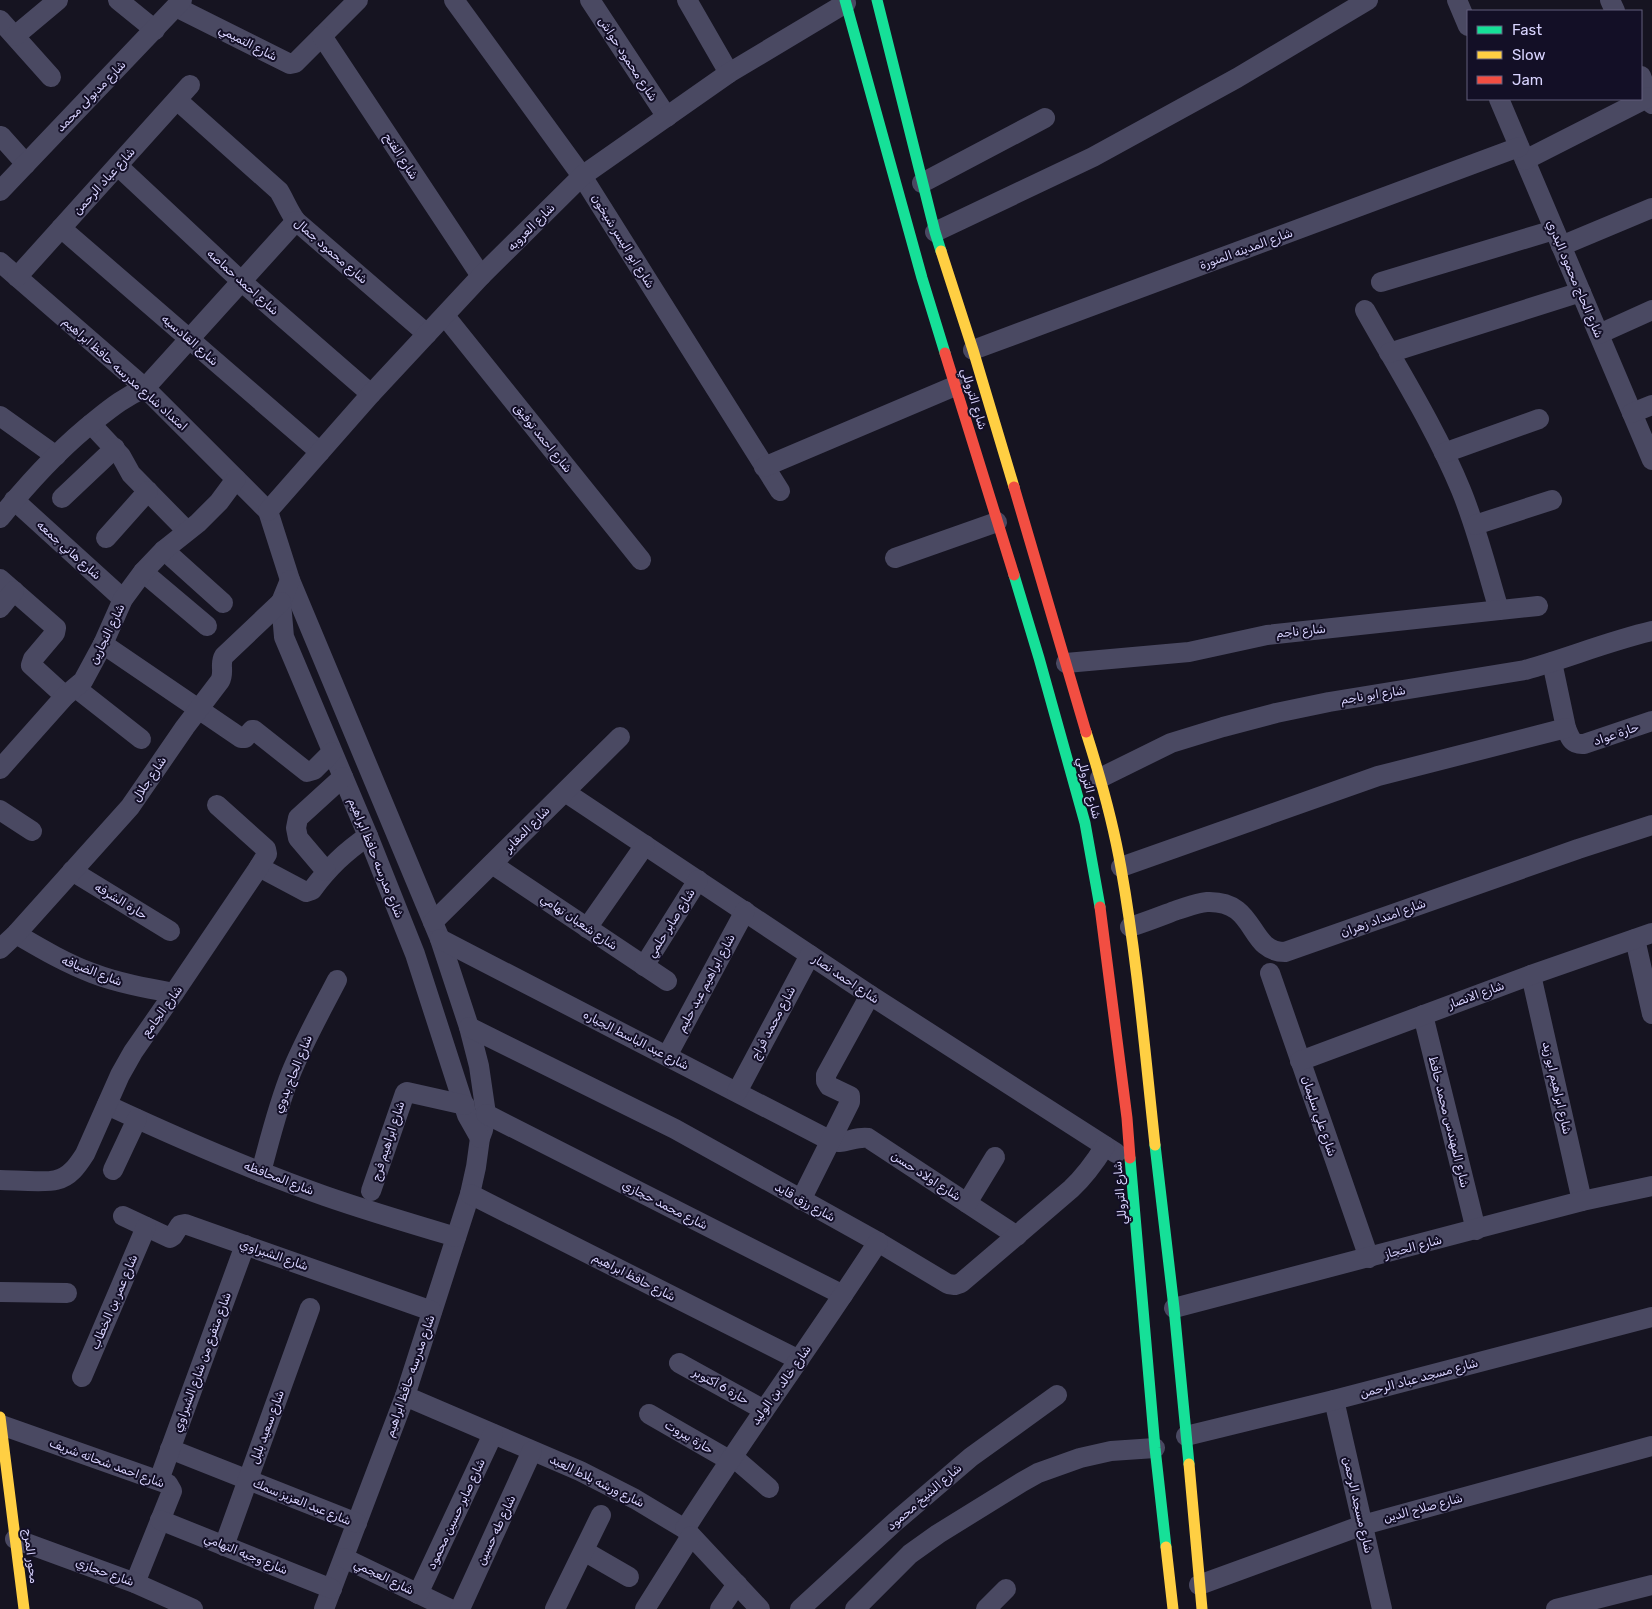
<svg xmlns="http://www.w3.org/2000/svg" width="1652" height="1609" viewBox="0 0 1652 1609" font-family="Rubik,'Noto Sans Arabic',sans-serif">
	<rect width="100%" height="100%" fill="#161421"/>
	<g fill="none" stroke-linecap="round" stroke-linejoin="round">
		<g stroke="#4a4962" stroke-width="20">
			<polyline points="118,0 155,30"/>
			<polyline points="454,0 582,176 780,491"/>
			<polyline points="590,0 667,117"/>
			<polyline points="687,0 729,73"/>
			<polyline points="1457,0 1468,26"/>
			<polyline points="1610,0 1615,11"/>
			<polyline points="176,7 290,64 295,63 358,0"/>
			<polyline points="0,20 51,77"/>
			<polyline points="15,36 58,0"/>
			<polyline points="322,36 481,276"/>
			<polyline points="1641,76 1652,104"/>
			<polyline points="1499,99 1652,460"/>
			<path d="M 177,100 L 279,191 C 285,201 289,212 296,221 L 427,334"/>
			<polyline points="1,136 26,164"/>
			<polyline points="1525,160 1649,97"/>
			<polyline points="118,166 241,281 371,394"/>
			<polyline points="922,183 1045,118"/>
			<polyline points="0,191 182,0"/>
			<polyline points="61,228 320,452"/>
			<polyline points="935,232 1093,157 1237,78 1368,0"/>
			<polyline points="1561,246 1652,208"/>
			<polyline points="0,262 145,388 268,511 290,580 440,939 469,1027 479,1066 486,1114 483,1130 480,1138 476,1167 470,1194 405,1396 324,1609"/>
			<polyline points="17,277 190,85"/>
			<polyline points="1381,282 1554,230"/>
			<path d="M 1365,310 C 1398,369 1435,427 1461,490 C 1477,529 1487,570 1499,610"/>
			<polyline points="445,316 641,560"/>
			<polyline points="1599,334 1652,310"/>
			<polyline points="973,350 1519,147"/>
			<polyline points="1389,353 1581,292"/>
			<polyline points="1632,413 1652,405"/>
			<polyline points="0,416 56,456"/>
			<polyline points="91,424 121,456 131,474 187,531"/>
			<polyline points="1444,453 1539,419"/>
			<polyline points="764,467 955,386"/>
			<polyline points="62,498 115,448"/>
			<polyline points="14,500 123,599"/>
			<polyline points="268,511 371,394 481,276 582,176 729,73 846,3"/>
			<path d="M 0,518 C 29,482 60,448 97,419 C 112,407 126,396 145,388 L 296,221"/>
			<polyline points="1475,525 1552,500"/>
			<polyline points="106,538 148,491"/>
			<polyline points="164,550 223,603"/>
			<polyline points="895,558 997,522"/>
			<polyline points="143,572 207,626"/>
			<polyline points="0,579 56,628 55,633 33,659 31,665 65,696"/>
			<polyline points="290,580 281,602 284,637 368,836 415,954 467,1115 480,1138"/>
			<polyline points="0,608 14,591"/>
			<polyline points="103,644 241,738 245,738 252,730 254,730 307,772 314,770 332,752"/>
			<path d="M 1552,662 L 1566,728 C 1570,738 1572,745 1584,744 L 1652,721"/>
			<polyline points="1066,663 1189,652 1267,635 1538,606"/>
			<polyline points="76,688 141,739"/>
			<polyline points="0,769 65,696 83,681 103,644 123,599 143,572 164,550 198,523 219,502 236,479"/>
			<path d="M 1100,778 L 1171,743 L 1223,727 L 1276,713 L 1329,702 L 1525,670 C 1568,658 1609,641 1652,631"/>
			<polyline points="565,792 870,995 1116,1153"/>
			<polyline points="0,810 32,831"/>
			<polyline points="492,864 667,981"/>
			<path d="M 259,867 L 306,892 L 312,890 C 329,867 345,852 368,836"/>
			<polyline points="1121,867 1378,776 1566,728"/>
			<polyline points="72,871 170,931"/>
			<polyline points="326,871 298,838 296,828 298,818 343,777"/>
			<polyline points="433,922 620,737"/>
			<path d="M 1130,927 C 1146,922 1161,916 1177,910 C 1187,907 1196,903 1207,902 C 1258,900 1247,952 1285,952 L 1578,849 L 1652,825"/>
			<polyline points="587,928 645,845"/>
			<path d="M 16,934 C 40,948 65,963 92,973 C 118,983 146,988 174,993"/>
			<path d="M 440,939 L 831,1141 C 844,1145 855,1136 868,1138 L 1017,1236"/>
			<polyline points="1635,939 1652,1014"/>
			<path d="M 0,949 L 16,934 L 130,807 L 185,727 L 220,681 C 225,672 219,664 224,656 L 281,602"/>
			<polyline points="644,966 698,880"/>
			<polyline points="1270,973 1369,1258"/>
			<polyline points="1531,975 1582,1201"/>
			<polyline points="1423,1015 1476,1230"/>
			<path d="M 469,1027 L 675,1129 L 878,1242 L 948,1284 L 955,1285 L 961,1283 L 1071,1189 C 1085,1176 1095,1162 1105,1146"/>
			<polyline points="667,1056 745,911"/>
			<polyline points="1300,1061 1531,975 1652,933"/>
			<polyline points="737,1092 810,955"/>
			<path d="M 107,1105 C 178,1138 251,1170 325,1196 C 368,1211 412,1224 456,1237"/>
			<polyline points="486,1114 843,1295"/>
			<polyline points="113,1170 137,1119"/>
			<path d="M 261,1172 C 270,1139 278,1105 291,1073 C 304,1041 321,1011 337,980"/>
			<path d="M 0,1180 C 13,1180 46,1183 56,1180 C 70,1177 78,1165 85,1154 L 120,1075 L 133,1052 L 174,993 L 259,867 L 267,854 L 266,849 L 217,805"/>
			<polyline points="371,1191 405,1093 407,1092 465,1105"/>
			<polyline points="470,1194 799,1360"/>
			<polyline points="801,1200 850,1102 850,1096 829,1086 826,1081 826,1075 870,995"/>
			<polyline points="967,1203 995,1157"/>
			<polyline points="123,1216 170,1238 173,1236 180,1225 185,1224 432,1311"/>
			<polyline points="0,1292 67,1293"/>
			<polyline points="1174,1308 1582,1201 1652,1186"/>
			<polyline points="679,1363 764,1410"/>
			<polyline points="82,1377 146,1227"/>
			<polyline points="405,1396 580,1471 635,1499 685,1529 760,1609"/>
			<polyline points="1334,1400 1382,1609"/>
			<polyline points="649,1414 729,1460"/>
			<polyline points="1,1425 168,1484 172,1491 135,1583"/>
			<polyline points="1186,1436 1334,1400 1652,1317"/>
			<polyline points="170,1449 357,1523"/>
			<polyline points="732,1456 769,1488"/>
			<polyline points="159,1480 245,1245"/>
			<polyline points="160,1520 332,1589"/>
			<path d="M 685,1529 C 747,1432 815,1339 878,1242"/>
			<polyline points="15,1539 135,1583 193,1609"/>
			<polyline points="224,1546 310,1308"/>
			<polyline points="584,1551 629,1577"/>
			<polyline points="344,1558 450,1609"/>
			<polyline points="1199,1585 1363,1525 1652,1446"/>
			<polyline points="418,1594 493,1434"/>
			<polyline points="460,1609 532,1451"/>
			<polyline points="555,1609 601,1515"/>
			<polyline points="645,1609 691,1536"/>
			<polyline points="720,1609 737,1584"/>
			<polyline points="800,1609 896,1521 971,1457 1057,1395"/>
			<polyline points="855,1609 910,1554 938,1534 1022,1482 1038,1473 1080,1458 1111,1451 1155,1448"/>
			<polyline points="986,1609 1006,1589"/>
			<polyline points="1556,1609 1652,1585"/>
		</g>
		<g stroke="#16e098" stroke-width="11">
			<polyline points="845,0 922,278 945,353"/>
			<polyline points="877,0 935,232 941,251"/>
			<polyline points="1014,575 1039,658 1085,823 1100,907"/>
			<polyline points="1155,1145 1174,1308 1189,1464"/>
			<polyline points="1130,1158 1155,1448 1166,1547"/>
		</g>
		<g stroke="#ffcf43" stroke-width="11">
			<polyline points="941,251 973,350 1014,487"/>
			<path d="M 1086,732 C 1100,776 1113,822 1121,868 C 1137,958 1145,1053 1155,1145"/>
			<polyline points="0,1417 24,1609"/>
			<polyline points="1189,1464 1202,1609"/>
			<polyline points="1166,1547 1173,1609"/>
		</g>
		<g stroke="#f24e42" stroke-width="11">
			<polyline points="945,353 1014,575"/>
			<polyline points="1014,487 1086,732"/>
			<polyline points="1100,907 1127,1118 1130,1158"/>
		</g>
	</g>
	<g text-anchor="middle" stroke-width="4" stroke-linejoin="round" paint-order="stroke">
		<g font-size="12" fill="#d9d4ff" stroke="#130f26">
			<text transform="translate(248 43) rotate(27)" y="4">شارع التميمي</text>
			<text transform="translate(628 59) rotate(57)" y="4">شارع محمود حواش</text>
			<text transform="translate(91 96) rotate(-46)" y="4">شارع مدبولى محمد</text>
			<text transform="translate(401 156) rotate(57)" y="4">شارع الفتح</text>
			<text transform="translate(104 181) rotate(-48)" y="4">شارع عباد الرحمن</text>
			<text transform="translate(531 227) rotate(-45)" y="4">شارع العروبه</text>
			<text transform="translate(623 241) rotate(58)" y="4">شارع ابو اليسر شيخون</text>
			<text transform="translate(1246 249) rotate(-20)" y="4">شارع المدينه المنورة</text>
			<text transform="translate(331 251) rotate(41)" y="4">شارع محمود جمال</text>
			<text transform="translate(1575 279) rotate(67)" y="4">شارع الحاج محمود البدري</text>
			<text transform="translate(243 282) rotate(42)" y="4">شارع احمد حماصه</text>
			<text transform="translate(190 340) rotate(41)" y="4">شارع القادسيه</text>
			<text transform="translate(125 374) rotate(42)" y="4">امتداد شارع مدرسه حافظ ابراهيم</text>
			<text transform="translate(974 399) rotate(73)" y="4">شارع التروللي</text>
			<text transform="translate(543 438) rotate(51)" y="4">شارع احمد توفيق</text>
			<text transform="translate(69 550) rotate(42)" y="4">شارع هاني جمعه</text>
			<text transform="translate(1301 631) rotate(-6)" y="4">شارع ناجم</text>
			<text transform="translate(107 634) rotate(-64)" y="4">شارع النجارين</text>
			<text transform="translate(1373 695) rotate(-9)" y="4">شارع ابو ناجم</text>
			<text transform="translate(1616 734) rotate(-19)" y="4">حارة عواد</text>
			<text transform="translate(149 779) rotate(-56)" y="4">شارع جلال</text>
			<text transform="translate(1089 788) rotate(75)" y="4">شارع التروللي</text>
			<text transform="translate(527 829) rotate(-45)" y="4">شارع المقابر</text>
			<text transform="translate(376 858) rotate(68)" y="4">شارع مدرسه حافظ ابراهيم</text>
			<text transform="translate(121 901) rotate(31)" y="4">حارة الشرفه</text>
			<text transform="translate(1383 918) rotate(-20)" y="4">شارع امتداد زهران</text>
			<text transform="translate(579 922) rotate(34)" y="4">شارع شعبان تهامي</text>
			<text transform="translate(671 923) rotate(-58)" y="4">شارع صابر حلمي</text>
			<text transform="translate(92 971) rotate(21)" y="4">شارع الضيافه</text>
			<text transform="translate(846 979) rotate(34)" y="4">شارع احمد نصار</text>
			<text transform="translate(706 983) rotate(-62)" y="4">شارع ابراهيم عبد حليم</text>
			<text transform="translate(1476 995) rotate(-20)" y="4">شارع الانصار</text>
			<text transform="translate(162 1011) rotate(-54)" y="4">شارع الجامع</text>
			<text transform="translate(773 1023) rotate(-62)" y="4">شارع محمد فراج</text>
			<text transform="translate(636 1040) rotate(27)" y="4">شارع عبد الباسط الجياره</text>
			<text transform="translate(293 1074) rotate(-68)" y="4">شارع الحاج بدوي</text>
			<text transform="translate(1557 1088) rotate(77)" y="4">شارع ابراهيم ابو زيد</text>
			<text transform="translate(1319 1116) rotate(71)" y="4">شارع علي سليمان</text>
			<text transform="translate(1449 1122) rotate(76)" y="4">شارع المهندس محمد حافظ</text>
			<text transform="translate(388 1141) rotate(-72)" y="4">شارع ابراهيم فرج</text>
			<text transform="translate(926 1176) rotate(33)" y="4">شارع اولاد حسن</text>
			<text transform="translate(279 1178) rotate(21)" y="4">شارع المحافظه</text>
			<text transform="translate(1120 1193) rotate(-95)" y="4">شارع التروللي</text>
			<text transform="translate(805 1202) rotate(29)" y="4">شارع رزق قايد</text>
			<text transform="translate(665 1205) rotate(27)" y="4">شارع محمد حجازي</text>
			<text transform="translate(1413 1247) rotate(-15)" y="4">شارع الحجاز</text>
			<text transform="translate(274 1255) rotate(19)" y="4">شارع الشبراوي</text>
			<text transform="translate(634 1277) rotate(27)" y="4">شارع حافظ ابراهيم</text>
			<text transform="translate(114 1302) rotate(-67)" y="4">شارع عمر بن الخطاب</text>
			<text transform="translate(202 1362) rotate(-70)" y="4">شارع متفرع من شارع الشبراوي</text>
			<text transform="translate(410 1376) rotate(-71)" y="4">شارع مدرسه حافظ ابراهيم</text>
			<text transform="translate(1419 1378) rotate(-15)" y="4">شارع مسجد عباد الرحمن</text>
			<text transform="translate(781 1385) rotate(-55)" y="4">شارع خالد بن الوليد</text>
			<text transform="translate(721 1386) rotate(29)" y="4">حارة 6 أكتوبر</text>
			<text transform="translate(267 1427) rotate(-70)" y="4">شارع سعيد بلبل</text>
			<text transform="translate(689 1437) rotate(30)" y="4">حارة بيروت</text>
			<text transform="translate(107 1463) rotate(20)" y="4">شارع احمد شحاته شريف</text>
			<text transform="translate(597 1481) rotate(26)" y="4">شارع ورشه بلاط العبد</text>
			<text transform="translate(924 1497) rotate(-41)" y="4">شارع الشيخ محمود</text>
			<text transform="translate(302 1502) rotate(22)" y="4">شارع عبد العزيز سمك</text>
			<text transform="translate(1358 1505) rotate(77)" y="4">شارع مسجد الرحمن</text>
			<text transform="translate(1423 1508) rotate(-15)" y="4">شارع صلاح الدين</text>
			<text transform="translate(456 1514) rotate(-65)" y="4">شارع صابر حسين محمود</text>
			<text transform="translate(496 1530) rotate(-65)" y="4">شارع طه حسين</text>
			<text transform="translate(246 1554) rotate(22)" y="4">شارع وجيه التهامي</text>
			<text transform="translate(31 1556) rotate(83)" y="4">محور المرج</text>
			<text transform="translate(105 1572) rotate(20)" y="4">شارع حجازي</text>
			<text transform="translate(384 1577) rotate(26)" y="4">شارع العجمي</text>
		</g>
	</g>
	<rect x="1467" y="10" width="175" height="90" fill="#130f26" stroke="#625e7d"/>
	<rect x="1477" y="26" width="25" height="8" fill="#16e098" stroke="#625e7d"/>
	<text x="1512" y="35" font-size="15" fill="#d9d4ff">Fast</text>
	<rect x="1477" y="51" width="25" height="8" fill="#ffcf43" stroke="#625e7d"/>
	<text x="1512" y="60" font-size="15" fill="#d9d4ff">Slow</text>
	<rect x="1477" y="76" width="25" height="8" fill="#f24e42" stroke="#625e7d"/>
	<text x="1512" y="85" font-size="15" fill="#d9d4ff">Jam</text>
</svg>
